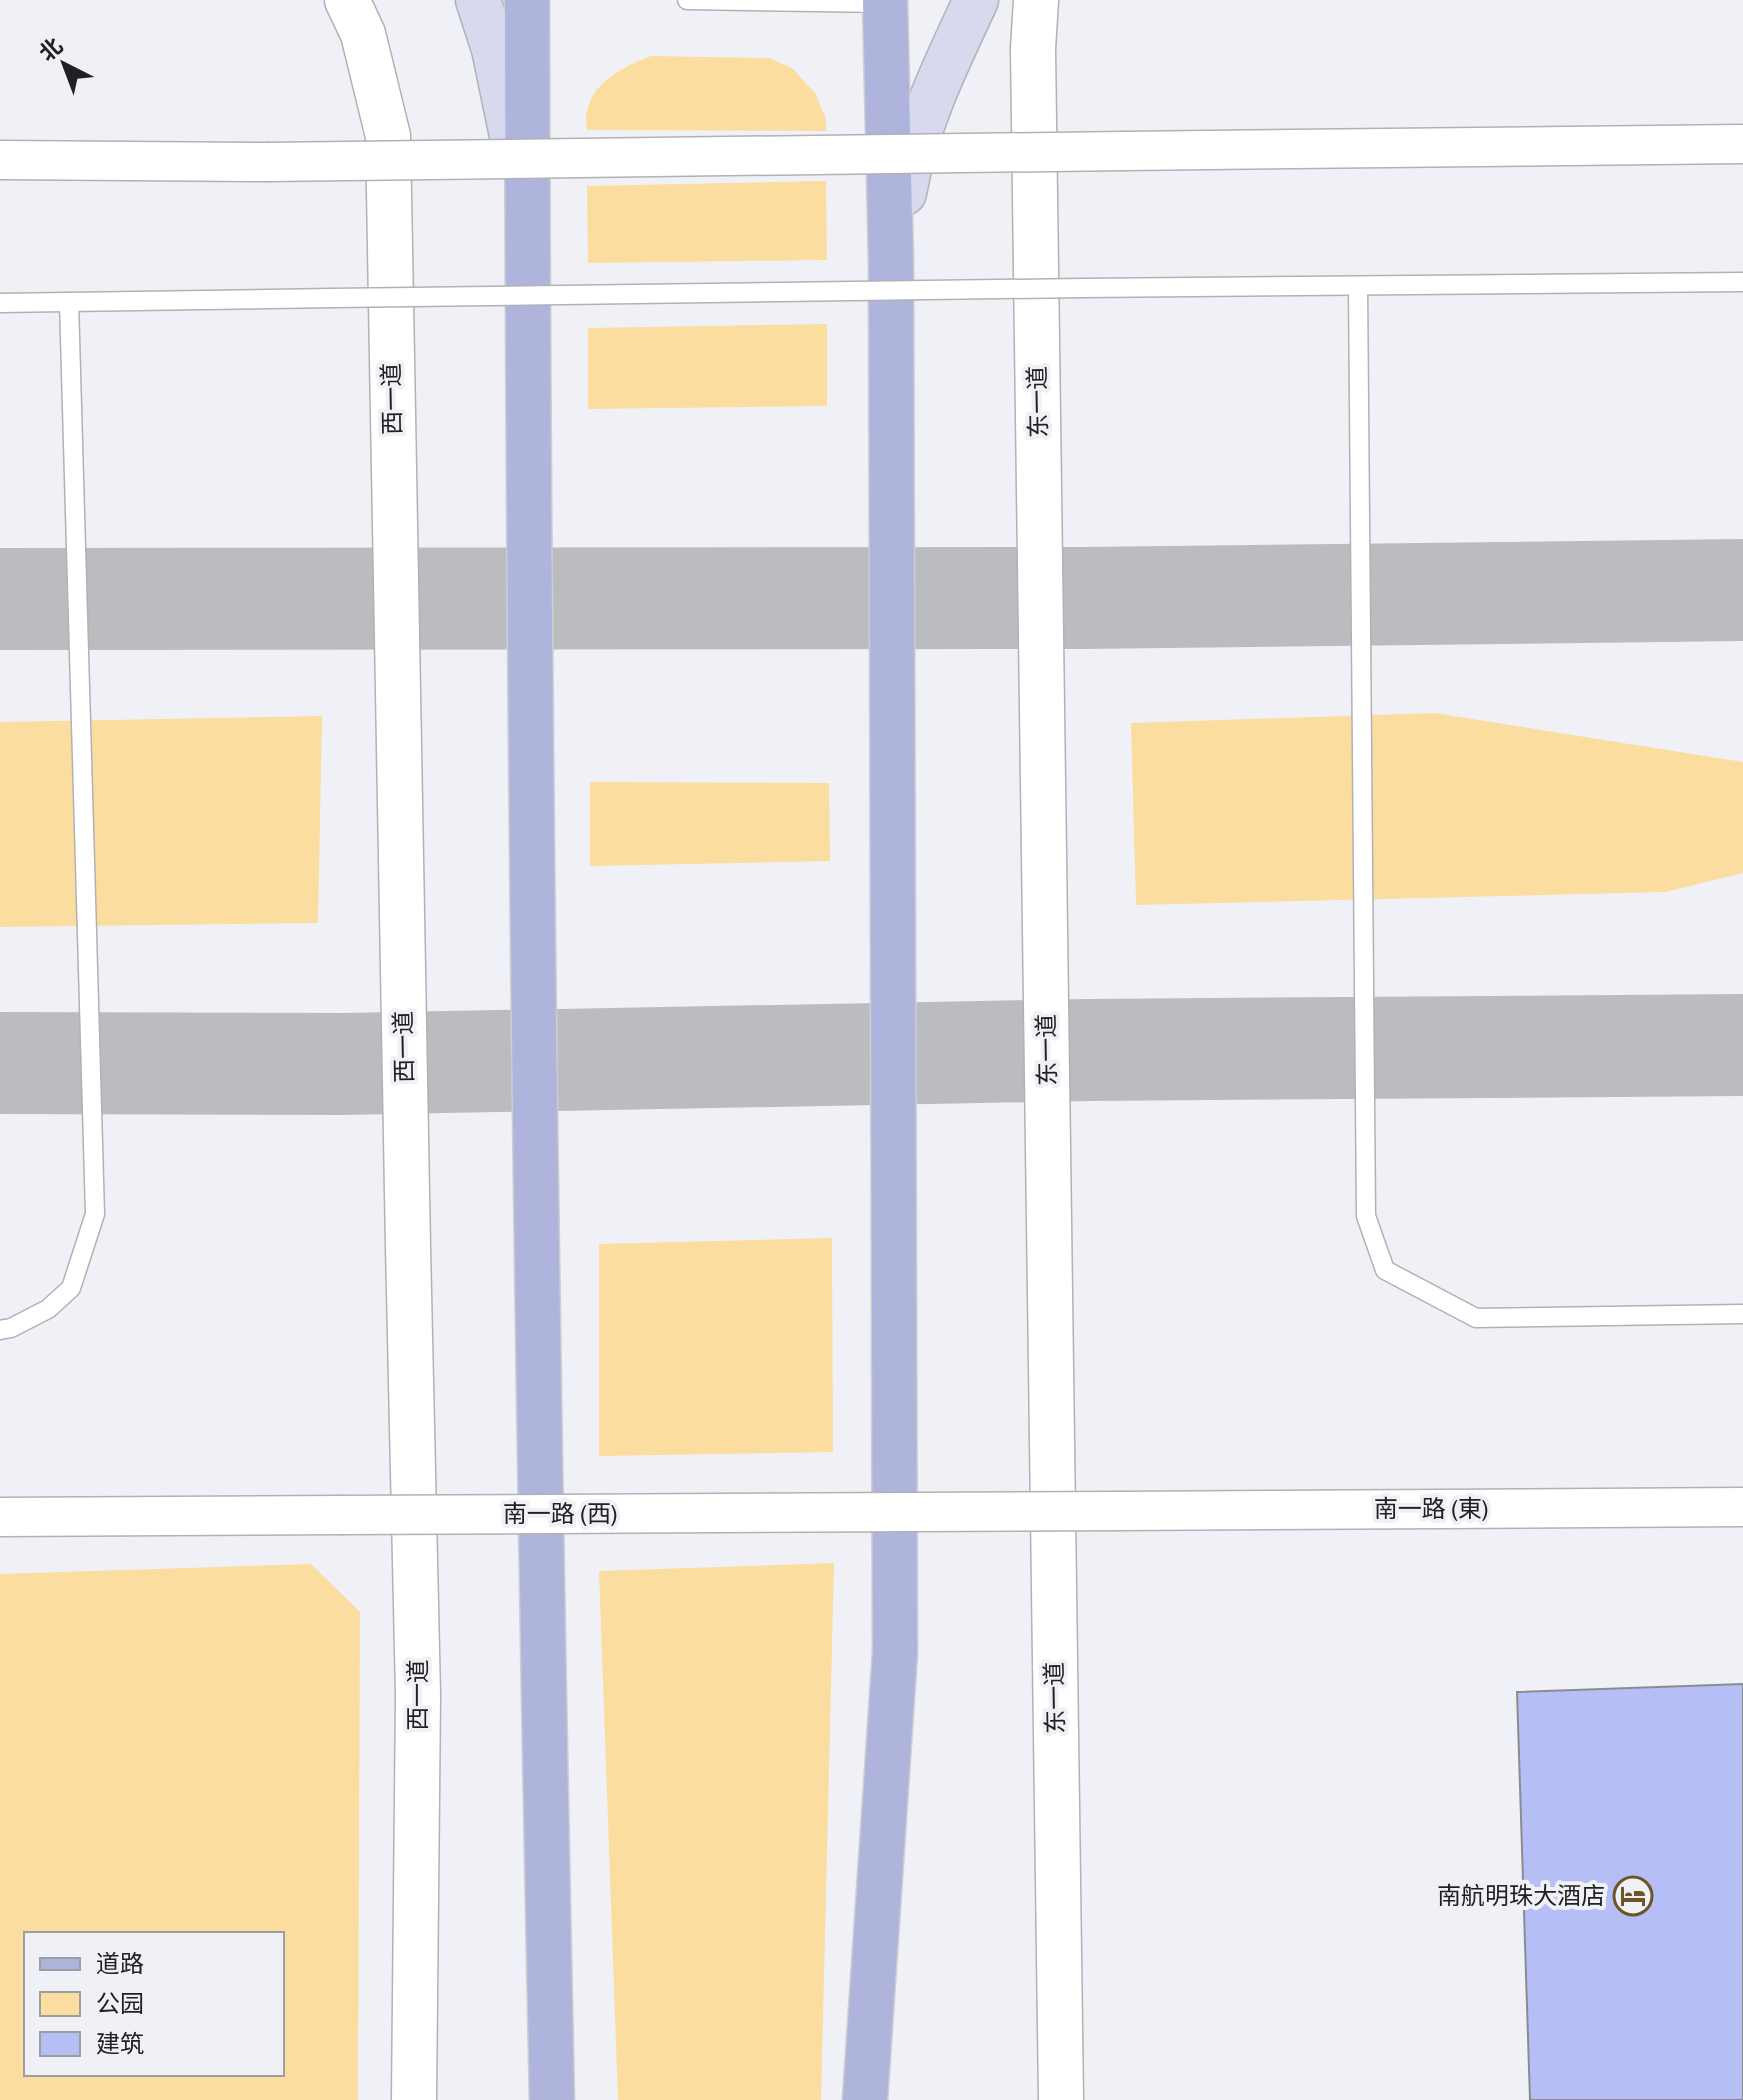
<svg xmlns="http://www.w3.org/2000/svg" width="1743" height="2100" viewBox="0 0 1743 2100" font-family="'Archivo Narrow','Noto Sans SC',sans-serif">
	<rect width="100%" height="100%" fill="#f0f1f6"/>
	<g fill="#fcdda0" fill-rule="evenodd">
		<path d="M 651,56 L 769,58 L 792,68 L 815,93 L 826,119 L 826,131 L 587,130 C 587,125 585,117 587,111 C 593,81 625,66 651,56 Z"/>
		<polygon points="826,181 827,260 588,263 587,186"/>
		<polygon points="827,324 827,406 588,409 588,328"/>
		<polygon points="1435,713 1743,762 1743,873 1665,892 1136,905 1131,723"/>
		<polygon points="322,716 318,923 0,927 0,722"/>
		<polygon points="590,782 829,783 830,861 590,866"/>
		<polygon points="832,1238 833,1452 599,1456 599,1244"/>
		<polygon points="834,1563 821,2100 618,2100 599,1571"/>
		<path d="M 311,1564 L 360,1612 L 358,2100 L 0,2100 L 0,1574 ZM 26,1934 L 282,1934 L 282,2074 L 26,2074 Z"/>
	</g>
	<g fill="none" stroke-linecap="round" stroke-linejoin="round">
		<g stroke="#babcc0" stroke-width="102">
			<polyline points="0,599 1083,598 1743,590"/>
			<polyline points="0,1063 343,1064 1089,1050 1743,1045"/>
		</g>
	</g>
	<polygon fill="#b6bff5" stroke="#8b8c90" stroke-width="2" points="1743,1684 1743,2100 1530,2100 1517,1692"/>
	<g fill="none" stroke-linecap="round" stroke-linejoin="round">
		<g stroke="#b1b1b6" stroke-width="21">
			<g id="service">
				<polyline points="687,0 885,3"/>
				<polyline points="1358,286 1366,1216 1385,1270 1476,1318 1743,1314"/>
				<polyline points="1083,288 1743,282"/>
				<polyline points="0,303 332,298"/>
				<polyline points="0,1330 11,1328 48,1309 71,1288 95,1214 69,302"/>
			</g>
		</g>
		<g stroke="#b1b1b6" stroke-width="41">
			<g id="minor">
				<polyline points="1124,151 1743,144"/>
				<polyline points="0,160 267,162"/>
				<polyline points="1119,1511 1743,1507"/>
				<polyline points="0,1517 340,1515"/>
			</g>
		</g>
		<g stroke="#b1b1b6" stroke-width="47">
			<g id="tertiary">
				<polyline points="347,0 363,34 388,136 408,1247 418,1695 414,2100"/>
				<polyline points="1036,0 1033,49 1061,2100"/>
			</g>
		</g>
		<g stroke="#b1b1b6" stroke-width="47">
			<g id="secondary">
				<polyline points="478,0 494,49 517,160"/>
				<path d="M 904,193 C 916,125 947,62 976,0"/>
			</g>
		</g>
		<g stroke="#cececf" stroke-width="47">
			<g id="primary">
				<path d="M 527,0 C 528,700 537,1400 552,2100"/>
				<polyline points="865,2100 895,1652 891,262 885,0"/>
			</g>
		</g>
		<use href="#service" stroke="#fff" stroke-width="18"/>
		<use href="#minor" stroke="#fff" stroke-width="38"/>
		<use href="#tertiary" stroke="#fff" stroke-width="44"/>
		<use href="#secondary" stroke="#d7daee" stroke-width="44"/>
		<use href="#primary" stroke="#afb4dd" stroke-width="44"/>
		<g stroke="#b1b1b6" stroke-width="21" stroke-linecap="butt">
			<polyline id="service-bridge" points="332,298 1083,288"/>
		</g>
		<g stroke="#b1b1b6" stroke-width="41" stroke-linecap="butt">
			<g id="minor-bridge">
				<polyline points="267,162 1124,151"/>
				<polyline points="340,1515 1119,1511"/>
			</g>
		</g>
		<use href="#service-bridge" stroke="#fff" stroke-width="18"/>
		<use href="#minor-bridge" stroke="#fff" stroke-width="38"/>
	</g>
	<defs>
		<g id="hotel-ring" transform="scale(2)"><circle r="9.5" fill="#f0f1f6" stroke="#6c5626" stroke-width="1.5"/><path d="M-6-4.5h1.5V1H6V5H4.5V3h-9V5H-6ZM-4 0a1.8 1.8 0 1 1 3.6 0ZM.5 0V-2.5h3Q6-2.5 6 0Z" fill="#6c5626"/></g>
	</defs>
	<g fill-rule="evenodd">
		<use href="#hotel-ring" x="1633" y="1896"/>
	</g>
	<g text-anchor="middle" stroke-width="8" stroke-linejoin="round" paint-order="stroke">
		<g font-size="24" fill="#212123" stroke="#f0f1f6">
			<text transform="translate(392 399) rotate(-91)" y="8">西一道</text>
			<text transform="translate(1038 402) rotate(-91)" y="8">东一道</text>
			<text transform="translate(404 1047) rotate(-91)" y="8">西一道</text>
			<text transform="translate(1047 1050) rotate(-91)" y="8">东一道</text>
			<text x="1431" y="1517">南一路 (東)</text>
			<text x="560" y="1522">南一路 (西)</text>
			<text transform="translate(418 1695) rotate(-90)" y="8">西一道</text>
			<text transform="translate(1055 1698) rotate(-91)" y="8">东一道</text>
		</g>
		<g font-size="24" fill="#212123" stroke="#f0f1f6" text-anchor="end">
			<text x="1605" y="1904">南航明珠大酒店</text>
		</g>
	</g>
	<rect x="24" y="1932" width="260" height="144" fill="#f0f1f6" stroke="#9d9ea2" stroke-width="2"/>
	<rect x="40" y="1958" width="40" height="12" fill="#afb4dd" stroke="#9d9ea2" stroke-width="2"/>
	<text x="96" y="1972" font-size="24" fill="#212123">道路</text>
	<rect x="40" y="1992" width="40" height="24" fill="#fcdda0" stroke="#9d9ea2" stroke-width="2"/>
	<text x="96" y="2012" font-size="24" fill="#212123">公园</text>
	<rect x="40" y="2032" width="40" height="24" fill="#b6bff5" stroke="#9d9ea2" stroke-width="2"/>
	<text x="96" y="2052" font-size="24" fill="#212123">建筑</text>
	<g transform="translate(64 64) rotate(318)" stroke="#f0f1f6" stroke-width="6" paint-order="stroke">
	<path d="M0-6L14 30L0 20L-14 30Z" fill="#212123"/>
	<text y="-12" font-size="22" font-weight="bold" text-anchor="middle" fill="#212123">北</text>
	</g>
</svg>
